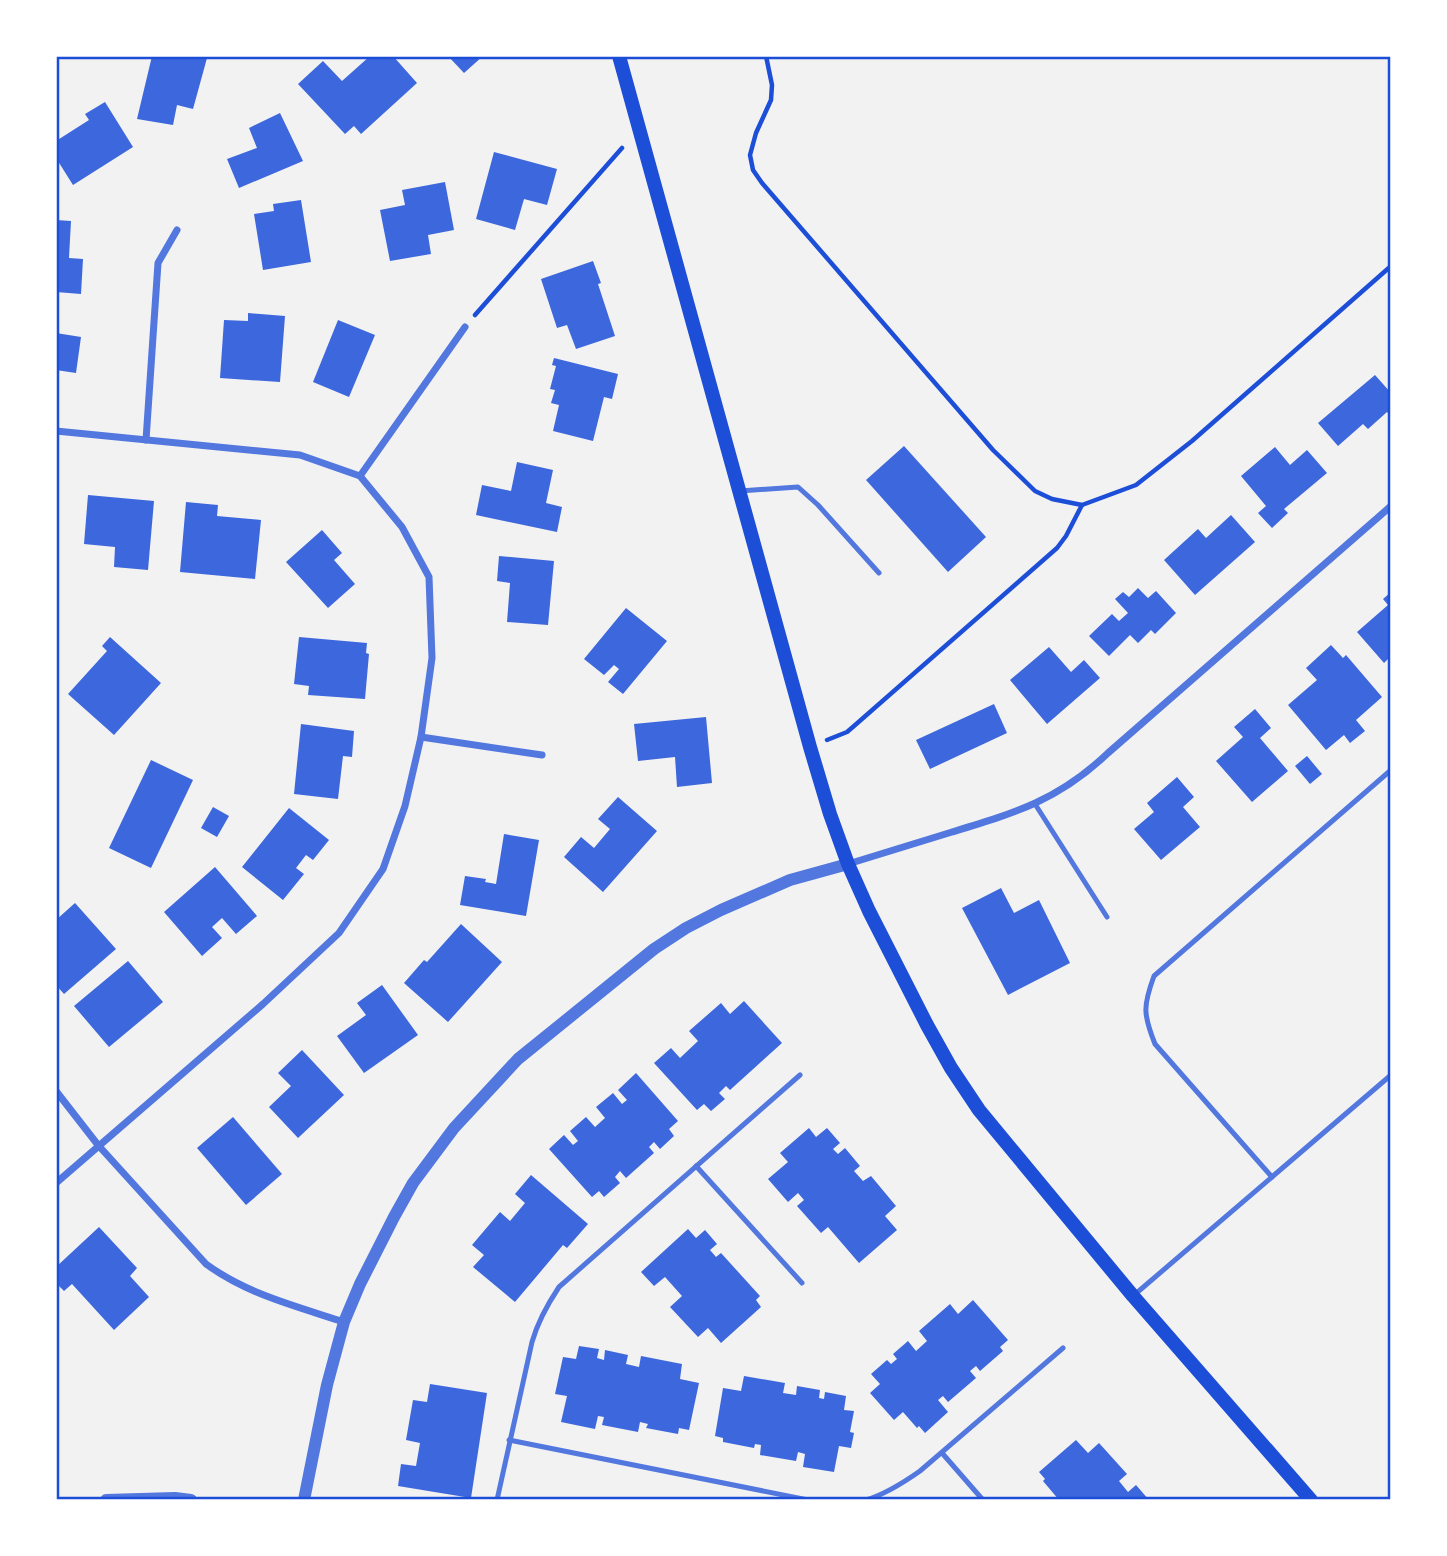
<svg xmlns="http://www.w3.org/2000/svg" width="1447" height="1556" viewBox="0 0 1447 1556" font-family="Bitter,serif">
	<rect width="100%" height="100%" fill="#f2f2f2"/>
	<g fill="#3d67dc">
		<polygon points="152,56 197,56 207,58 193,109 177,105 173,125 137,119"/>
		<polygon points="370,56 393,56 417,83 361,134 354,126 345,134 298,84 323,61 342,81"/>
		<polygon points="448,56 483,56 464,73"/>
		<polygon points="105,102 133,147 73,185 56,158 56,141 89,120 85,114"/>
		<polygon points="280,113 303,161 239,188 227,159 257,148 249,128"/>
		<polygon points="494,152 557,169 547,205 524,199 515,230 476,219"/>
		<polygon points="445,182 454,230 428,235 431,254 390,261 380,210 405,205 402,190"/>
		<polygon points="301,200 311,262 263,270 254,214 274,211 273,204"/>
		<polygon points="56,220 71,221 69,258 83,259 81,294 56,292"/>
		<polygon points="593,261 601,283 598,284 615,336 576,349 567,325 557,328 541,279"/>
		<polygon points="248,313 285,316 280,382 220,378 224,320 248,321"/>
		<polygon points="338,320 375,335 349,397 313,382"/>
		<polygon points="56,333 81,337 76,373 56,370"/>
		<polygon points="554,358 618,374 612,399 604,397 593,441 553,431 559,405 551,403 555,390 550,389 556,366 552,365"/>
		<polygon points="1375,375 1391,393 1391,417 1387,412 1368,429 1363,424 1338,446 1318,423"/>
		<polygon points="904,446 986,537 948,572 866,480"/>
		<polygon points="1275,447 1290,465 1307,450 1327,473 1284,509 1288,513 1272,528 1258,513 1266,506 1241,476"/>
		<polygon points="517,462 553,470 546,503 562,507 557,532 476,515 482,485 511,491"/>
		<polygon points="88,495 154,501 148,570 114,567 115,547 84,544"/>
		<polygon points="186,502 218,505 217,516 261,520 255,579 180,572"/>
		<polygon points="1231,515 1255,542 1195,595 1164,560 1198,529 1206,538"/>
		<polygon points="322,530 342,553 334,560 355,584 328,608 286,562"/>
		<polygon points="499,556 554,561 548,625 507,622 510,583 497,581"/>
		<polygon points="1138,588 1148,598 1156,591 1176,613 1155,634 1151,630 1138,643 1130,635 1109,656 1089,636 1112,614 1119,621 1128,613 1115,599 1123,592 1129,597"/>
		<polygon points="1391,592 1391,656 1384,663 1357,632 1388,605 1383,599"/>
		<polygon points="626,608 667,641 623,694 608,682 619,669 614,665 604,675 584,659"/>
		<polygon points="110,637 161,683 114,735 68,694 107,651 102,646"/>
		<polygon points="299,637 367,643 366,653 369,654 365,699 308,695 309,686 294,684"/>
		<polygon points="1331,645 1343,658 1346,655 1382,697 1356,720 1365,731 1350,743 1344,735 1326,750 1288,705 1317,680 1306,668"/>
		<polygon points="1049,647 1071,672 1084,660 1100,678 1047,724 1010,680"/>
		<polygon points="994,704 1007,733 930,769 916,740"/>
		<polygon points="1255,709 1271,728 1260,738 1288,771 1252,802 1216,761 1243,737 1234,727"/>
		<polygon points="706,717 712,783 677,787 675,757 638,761 634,724"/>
		<polygon points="301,724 354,731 352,757 343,756 338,799 294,794"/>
		<polygon points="1307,756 1322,774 1310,784 1295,766"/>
		<polygon points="151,760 193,780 151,868 109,848"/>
		<polygon points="1177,777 1194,797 1183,807 1200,827 1161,860 1134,829 1154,812 1147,803"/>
		<polygon points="618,797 657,831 603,892 564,857 581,837 594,848 610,829 598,819"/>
		<polygon points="213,807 229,816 217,837 201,828"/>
		<polygon points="289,808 329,840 313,860 306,855 296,868 304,874 283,900 242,867"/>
		<polygon points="504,834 539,840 526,916 460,905 465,876 486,879 485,882 496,884"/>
		<polygon points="215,867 257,916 236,934 222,918 212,927 222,938 202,956 164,912"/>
		<polygon points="1001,888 1014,913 1039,900 1070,963 1008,995 962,908"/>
		<polygon points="75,903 116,949 64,994 56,985 56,959 58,957 56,955 56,920"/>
		<polygon points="461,924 502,962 448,1022 404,983 424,960 427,962"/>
		<polygon points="128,961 163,1002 109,1047 74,1006"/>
		<polygon points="382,985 418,1035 364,1073 337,1036 366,1015 357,1003"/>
		<polygon points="744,1001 782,1043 730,1090 726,1086 719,1093 725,1099 711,1111 704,1104 697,1110 654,1063 671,1048 680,1058 698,1041 689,1031 721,1003 730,1014"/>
		<polygon points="302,1050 344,1095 298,1138 269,1107 291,1086 278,1073"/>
		<polygon points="636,1073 678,1121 669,1129 674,1136 660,1149 654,1142 649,1147 654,1153 626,1178 620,1171 615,1177 620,1183 604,1197 599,1191 592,1197 549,1149 564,1135 573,1145 578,1141 570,1131 586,1117 595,1127 605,1118 596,1107 613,1093 622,1104 627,1100 618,1090"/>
		<polygon points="233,1117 282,1174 246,1205 197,1148"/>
		<polygon points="809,1128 816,1137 827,1128 840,1143 833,1149 838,1154 845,1148 860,1166 854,1171 863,1181 871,1176 896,1206 885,1216 897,1230 859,1263 828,1227 821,1233 797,1206 804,1200 798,1193 788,1202 768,1179 788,1162 780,1153"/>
		<polygon points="531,1175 588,1224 567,1248 563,1245 515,1302 473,1267 484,1255 472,1245 500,1212 510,1221 525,1203 515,1194"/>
		<polygon points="99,1227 137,1268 130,1276 149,1297 114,1330 72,1284 64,1291 56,1283 56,1267"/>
		<polygon points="688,1229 696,1238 705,1230 717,1244 710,1250 716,1257 721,1253 760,1296 756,1300 761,1307 721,1343 708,1328 698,1337 670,1307 682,1296 665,1277 654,1286 641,1272"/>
		<polygon points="973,1300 1008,1340 1000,1347 1003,1351 980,1371 976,1366 970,1371 976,1378 948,1402 943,1396 938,1400 948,1412 925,1433 919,1426 917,1428 903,1412 894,1420 870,1393 880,1384 871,1374 887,1360 891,1364 897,1359 893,1354 908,1341 916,1351 927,1341 919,1331 950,1304 958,1314"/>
		<polygon points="579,1346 599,1349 597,1358 604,1360 605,1350 628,1355 626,1364 639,1367 641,1356 682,1364 680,1379 699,1383 689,1430 679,1428 678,1434 646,1428 648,1424 640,1422 638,1432 602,1425 604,1417 598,1416 595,1429 561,1422 567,1396 555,1394 563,1357 576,1359"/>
		<polygon points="744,1376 785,1383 783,1393 796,1395 797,1386 820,1390 819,1398 824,1399 825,1392 846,1396 844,1410 854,1411 850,1432 854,1433 851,1448 839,1446 834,1472 803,1467 805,1454 798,1452 796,1461 760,1455 761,1445 755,1444 754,1448 723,1442 723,1438 715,1436 723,1388 741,1391"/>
		<polygon points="430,1384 487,1393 471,1498 398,1486 401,1464 416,1466 420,1443 406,1440 413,1400 427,1402"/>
		<polygon points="1076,1440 1088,1453 1099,1443 1127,1474 1119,1481 1128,1492 1136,1485 1149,1500 1059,1500 1043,1481 1045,1479 1039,1472"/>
	</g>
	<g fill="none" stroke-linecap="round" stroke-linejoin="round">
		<g stroke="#1d4ed8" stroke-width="4.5">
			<polyline points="766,56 772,85 771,100 756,133 750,155 753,170 762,183 993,450 1035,491 1052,499 1082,505 1136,485 1192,441 1391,266"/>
			<polyline points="475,315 622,148"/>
			<polyline points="827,740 847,732 854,726 1057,548 1066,536 1082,505"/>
		</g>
		<g stroke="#5277de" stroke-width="5">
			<polyline points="740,491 798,487 818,505 879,573"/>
			<polyline points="1035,804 1107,917"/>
			<polyline points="696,1166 802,1283"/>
			<path d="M 1272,1177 L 1155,1044 C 1143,1014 1143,1006 1154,976 L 1391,770"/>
			<polyline points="1133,1296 1391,1075"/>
			<polyline points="509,1440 808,1500"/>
			<polyline points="942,1453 983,1500"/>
			<path d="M 497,1500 L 532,1342 C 538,1321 547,1305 559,1287 L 800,1075"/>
			<path d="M 866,1500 C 886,1494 903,1483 920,1471 L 1063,1348"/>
		</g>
		<g stroke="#5277de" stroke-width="7">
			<polyline points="56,431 300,455 360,476 402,527 429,577 432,658 421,737 405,806 383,869 339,933 263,1004 56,1183"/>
			<polyline points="146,440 158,263 177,230"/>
			<polyline points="360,476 465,327"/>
			<polyline points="421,737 542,755"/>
			<path d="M 848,864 C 883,853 917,843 952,832 C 1015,813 1059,800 1108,753 L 1391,506"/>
			<path d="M 56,1091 L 98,1145 L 206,1264 C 247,1294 295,1306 344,1322"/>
		</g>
		<g stroke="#5277de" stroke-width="12">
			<polyline points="106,1500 175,1498 191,1500"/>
			<polyline points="304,1500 327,1385 344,1322 360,1284 394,1217 413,1183 454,1128 518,1059 654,949 686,928 721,910 790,880 848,864"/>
		</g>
		<polyline stroke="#1d4ed8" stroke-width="14" points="619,56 810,747 830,814 848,864 869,911 927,1025 951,1068 979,1110 1133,1296 1311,1500"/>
	</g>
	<rect width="1447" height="1556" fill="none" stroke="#ffffff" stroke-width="116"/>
	<rect x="58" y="58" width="1331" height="1440" fill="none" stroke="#1d4ed8" stroke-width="2.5"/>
</svg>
